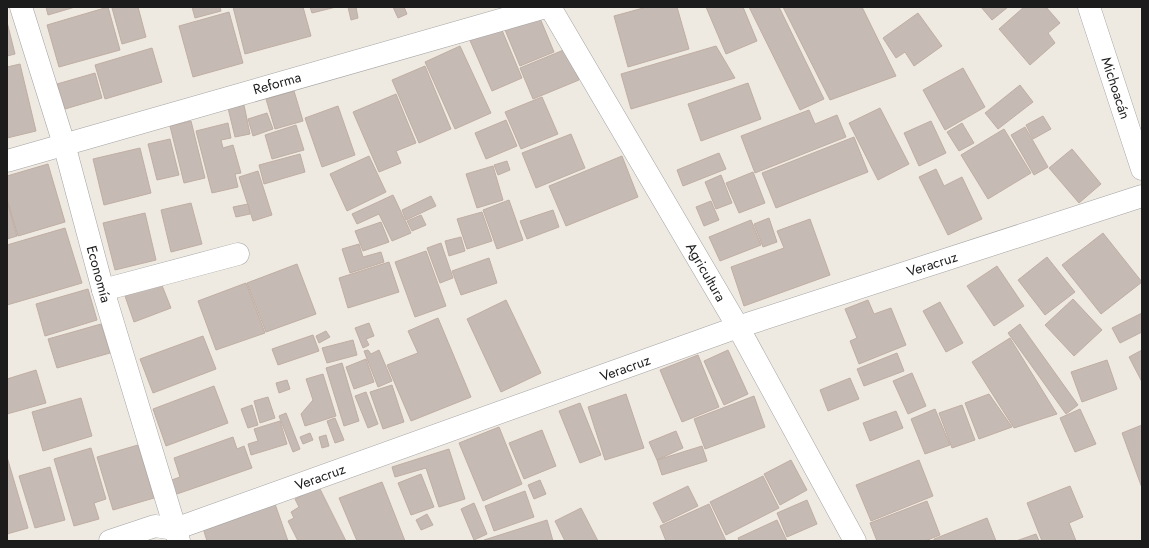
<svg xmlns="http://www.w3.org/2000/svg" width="1149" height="548" viewBox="0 0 1149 548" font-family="Jost,sans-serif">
	<rect width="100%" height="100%" fill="#eee9e1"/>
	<g fill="#c6bab4" stroke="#c0aea3">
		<polygon points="46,7 75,7 48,15"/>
		<polygon points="108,7 120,50 59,67 47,25"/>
		<polygon points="114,7 138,7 146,37 122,44 112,8"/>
		<polygon points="192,7 220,7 221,11 195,18"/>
		<polygon points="233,7 303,7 311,36 245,54"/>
		<polygon points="310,7 336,7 312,13"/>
		<polygon points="348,7 356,7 358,18 351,20"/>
		<polygon points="393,7 404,7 407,14 398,18"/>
		<polygon points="647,7 677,7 689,49 628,67 614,16"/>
		<polygon points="706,7 743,7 757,41 726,54"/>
		<polygon points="749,7 779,7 824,99 800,110"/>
		<polygon points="783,7 862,7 896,76 830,100"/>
		<polygon points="981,7 1008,7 992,20"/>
		<polygon points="1024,7 1046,7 1060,23 1048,33 1055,43 1030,65 999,29"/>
		<polygon points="537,11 554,52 520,66 503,25"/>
		<polygon points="229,12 243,63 193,77 179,26"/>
		<polygon points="918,13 942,46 914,66 905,52 896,58 883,38"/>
		<polygon points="7,22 15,54 7,56"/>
		<polygon points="499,23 522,78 492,91 468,36"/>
		<polygon points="460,46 491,113 455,129 425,62"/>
		<polygon points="716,46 735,78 631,109 621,74"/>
		<polygon points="152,48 162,82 105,99 95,65"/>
		<polygon points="566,49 579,80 533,99 520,68"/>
		<polygon points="20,64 36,131 7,138 7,67"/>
		<polygon points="425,66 451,129 419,143 392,80"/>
		<polygon points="963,68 985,107 945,130 923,90"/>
		<polygon points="95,73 102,98 65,109 57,84"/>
		<polygon points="748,83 761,119 701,141 688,104"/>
		<polygon points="1020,85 1033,102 998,129 985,113"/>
		<polygon points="294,91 303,121 275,129 266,99"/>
		<polygon points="396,94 416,143 396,151 401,163 379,172 353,112"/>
		<polygon points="542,97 558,134 521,149 505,112"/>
		<polygon points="244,105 250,134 235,137 228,108"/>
		<polygon points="338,106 355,155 322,167 305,118"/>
		<polygon points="880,108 909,164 878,180 849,123"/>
		<polygon points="809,110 815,124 837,115 846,137 755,173 741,136"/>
		<polygon points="267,113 273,129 253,136 248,119"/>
		<polygon points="1043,116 1051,129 1033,139 1026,125"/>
		<polygon points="506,120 517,146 486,159 475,133"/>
		<polygon points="191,121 205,178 184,183 170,126"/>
		<polygon points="931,121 946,153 919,166 904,133"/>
		<polygon points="228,123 231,138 221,140 223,148 233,145 241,173 235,174 238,187 212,193 196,131"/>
		<polygon points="962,123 974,143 959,151 947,132"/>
		<polygon points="296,125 304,150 272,159 265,135"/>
		<polygon points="1025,127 1048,167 1034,175 1011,135"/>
		<polygon points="1004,129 1031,173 988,199 961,155"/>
		<polygon points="571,134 585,168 536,188 522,153"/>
		<polygon points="854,137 868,172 776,208 762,173"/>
		<polygon points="170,139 179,175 157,180 148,144"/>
		<polygon points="140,148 151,193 104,205 93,159"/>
		<polygon points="1072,149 1101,184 1079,203 1049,168"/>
		<polygon points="719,153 726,169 683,186 677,170"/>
		<polygon points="300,154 305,172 264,184 259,165"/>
		<polygon points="369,156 386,192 347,211 330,174"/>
		<polygon points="622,156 638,197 566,226 549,186"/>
		<polygon points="507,161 510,170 498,175 494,165"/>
		<polygon points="48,164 65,222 18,236 7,199 7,176"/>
		<polygon points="493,166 503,200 477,208 466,174"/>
		<polygon points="936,169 944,186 962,177 982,219 948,235 919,177"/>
		<polygon points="258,171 272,215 253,221 239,177"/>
		<polygon points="753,172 765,203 739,213 726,183"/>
		<polygon points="721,175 732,203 716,209 705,182"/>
		<polygon points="393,195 411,233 392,241 379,214 357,224 352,214"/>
		<polygon points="431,196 436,206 406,220 402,210"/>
		<polygon points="509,200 523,240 497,249 483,210"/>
		<polygon points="7,201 17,236 7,239"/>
		<polygon points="711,201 719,220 704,226 696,207"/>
		<polygon points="191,203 202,244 171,252 161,210"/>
		<polygon points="248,204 250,214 236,217 233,207"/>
		<polygon points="553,210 559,227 527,239 520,221"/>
		<polygon points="482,212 492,241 467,249 457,219"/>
		<polygon points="145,213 156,260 115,270 103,223"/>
		<polygon points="421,215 426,225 412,231 407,221"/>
		<polygon points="769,218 777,242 763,247 754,224"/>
		<polygon points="810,219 830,275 744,306 731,267 784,248 777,231"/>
		<polygon points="751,220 761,245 720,261 709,237"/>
		<polygon points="381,222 389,242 363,251 355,231"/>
		<polygon points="65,228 82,283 7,305 7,245"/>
		<polygon points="1103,233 1142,282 1101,314 1062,265"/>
		<polygon points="461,237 465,251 449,256 445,241"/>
		<polygon points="441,243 453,278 440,283 427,248"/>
		<polygon points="359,244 363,257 381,252 384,262 350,273 342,249"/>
		<polygon points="426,251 446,306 415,317 395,262"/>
		<polygon points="1047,257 1075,292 1045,315 1018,280"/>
		<polygon points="489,258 497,283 461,295 452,271"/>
		<polygon points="389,262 399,292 348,308 339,278"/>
		<polygon points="297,264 316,314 266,332 247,283"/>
		<polygon points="997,266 1024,306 994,326 967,286"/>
		<polygon points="161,283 171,308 134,322 125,296"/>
		<polygon points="246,283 265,333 216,350 198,301"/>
		<polygon points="88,289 97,320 45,336 36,304"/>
		<polygon points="1073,299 1102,330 1074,356 1045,325"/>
		<polygon points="506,300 541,373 501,392 467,319"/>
		<polygon points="868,300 874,314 891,308 906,345 859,364 850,341 857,338 845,309"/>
		<polygon points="940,302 963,343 946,352 923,311"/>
		<polygon points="1142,313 1142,332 1120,343 1112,328"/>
		<polygon points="438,318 471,397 411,421 387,365 418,353 408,331"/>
		<polygon points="369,323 374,336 366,339 369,345 363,348 355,328"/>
		<polygon points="101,324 110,353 57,368 48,339"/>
		<polygon points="1020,324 1078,405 1066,414 1008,333"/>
		<polygon points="326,331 330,337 319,343 316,336"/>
		<polygon points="313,335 319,351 278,365 272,349"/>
		<polygon points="203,336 216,369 153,393 140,359"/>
		<polygon points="1010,338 1057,414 1014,428 972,362"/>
		<polygon points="353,340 357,355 327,363 322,348"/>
		<polygon points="368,350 371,354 379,350 392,381 378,387 364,351"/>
		<polygon points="728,350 748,394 724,405 704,361"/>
		<polygon points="1142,350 1142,382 1129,357"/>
		<polygon points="897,353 904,371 864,386 857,369"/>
		<polygon points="698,355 719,407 682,422 660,370"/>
		<polygon points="366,359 374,382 354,389 346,367"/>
		<polygon points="1107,360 1117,389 1082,402 1071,372"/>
		<polygon points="342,363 359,421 344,426 326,368"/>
		<polygon points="36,370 46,403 7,414 7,379"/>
		<polygon points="912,373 926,406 908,414 893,381"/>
		<polygon points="323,374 336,416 305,426 301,414 313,400 306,379"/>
		<polygon points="850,378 859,399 828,411 820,390"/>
		<polygon points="287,380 290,389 279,393 276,383"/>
		<polygon points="392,385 404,422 383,429 370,392"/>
		<polygon points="214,386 228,423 166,446 153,409"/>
		<polygon points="366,392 378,424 368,428 355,396"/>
		<polygon points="626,394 644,448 605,460 588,407"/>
		<polygon points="989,394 1012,427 979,439 965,403"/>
		<polygon points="754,396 765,427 705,449 694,419"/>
		<polygon points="268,397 275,418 260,423 254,401"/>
		<polygon points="81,398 92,436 43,451 32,412"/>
		<polygon points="580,403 601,455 580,463 559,411"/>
		<polygon points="252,405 258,425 248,428 241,409"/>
		<polygon points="962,405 975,440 952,448 939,413"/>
		<polygon points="935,409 950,445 925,454 911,419"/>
		<polygon points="1080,409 1096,444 1075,452 1060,418"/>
		<polygon points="896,411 903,428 870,441 863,423"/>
		<polygon points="286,413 300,449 293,452 279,416"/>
		<polygon points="335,418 344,440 335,443 327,421"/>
		<polygon points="280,421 287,444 251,455 248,444 258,441 254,429"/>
		<polygon points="1142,425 1142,488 1122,433"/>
		<polygon points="499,427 522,484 483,501 459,443"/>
		<polygon points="542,430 556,466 524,479 509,443"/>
		<polygon points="676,431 683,448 657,460 649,442"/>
		<polygon points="310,433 313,440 303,444 300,437"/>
		<polygon points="326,435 329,446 322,448 319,437"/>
		<polygon points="233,437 237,449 244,446 252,468 174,495 169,481 180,477 174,458"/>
		<polygon points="138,445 154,498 113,510 97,457"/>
		<polygon points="702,446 707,461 662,475 657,460"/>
		<polygon points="91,448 106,499 94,503 99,519 74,526 54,459"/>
		<polygon points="449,449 465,499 439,507 426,468 395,477 392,467"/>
		<polygon points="7,457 28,528 7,534"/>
		<polygon points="791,460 807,490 780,505 764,474"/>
		<polygon points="919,460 933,496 871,521 856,485"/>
		<polygon points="50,467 65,520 35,528 19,476"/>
		<polygon points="421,474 434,507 411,515 398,483"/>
		<polygon points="763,476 779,508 726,535 710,502"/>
		<polygon points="540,480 546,494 534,499 528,485"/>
		<polygon points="382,482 405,541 357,541 339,498"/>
		<polygon points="688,486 698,506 663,523 653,503"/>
		<polygon points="1070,486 1083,517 1069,523 1076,541 1042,541 1027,503"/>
		<polygon points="319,487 346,541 298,541 288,521 294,518 291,512 299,507 295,499"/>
		<polygon points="525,491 534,517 494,531 485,506"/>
		<polygon points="807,500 817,524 787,537 777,513"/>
		<polygon points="274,501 288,541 207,541 202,525"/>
		<polygon points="927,501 940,535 925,541 877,541 870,523"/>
		<polygon points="474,503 487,534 474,540 461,509"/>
		<polygon points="709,504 726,541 666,541 660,526"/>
		<polygon points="581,508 598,541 565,541 555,521"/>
		<polygon points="427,514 433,525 421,530 416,520"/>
		<polygon points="987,518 996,541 934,541 934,539"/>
		<polygon points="547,520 553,541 485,541 484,540"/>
		<polygon points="777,520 787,541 739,541 738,538"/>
		<polygon points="1036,534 1039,541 1016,541"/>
	</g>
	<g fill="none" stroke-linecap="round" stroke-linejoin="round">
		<g stroke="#a3a3a3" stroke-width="23">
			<g id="street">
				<polyline points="21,7 64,144 103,290 179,541"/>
				<polyline points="550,7 738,327 855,541"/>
				<polyline points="1089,7 1142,169"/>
				<polyline points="7,161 546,7"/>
				<polyline points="103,290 238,254"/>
				<polyline points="110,541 155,526 175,529 738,327 1142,196"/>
			</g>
		</g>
		<use href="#street" stroke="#fff" stroke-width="22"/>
	</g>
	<g text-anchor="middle" stroke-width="4" stroke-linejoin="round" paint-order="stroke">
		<g font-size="14" fill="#1c1c1c" stroke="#fff">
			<text transform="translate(277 83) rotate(-16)" y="5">Reforma</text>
			<text transform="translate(1116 88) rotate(72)" y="5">Michoacán</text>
			<text transform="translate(932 264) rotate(-18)" y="5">Veracruz</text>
			<text transform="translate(706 272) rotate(60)" y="5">Agricultura</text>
			<text transform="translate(99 274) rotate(75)" y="5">Economía</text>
			<text transform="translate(625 368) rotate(-20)" y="5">Veracruz</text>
			<text transform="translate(320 477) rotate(-20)" y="5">Veracruz</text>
		</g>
	</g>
	<rect width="1149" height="548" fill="none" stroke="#1c1c1c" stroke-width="16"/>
</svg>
